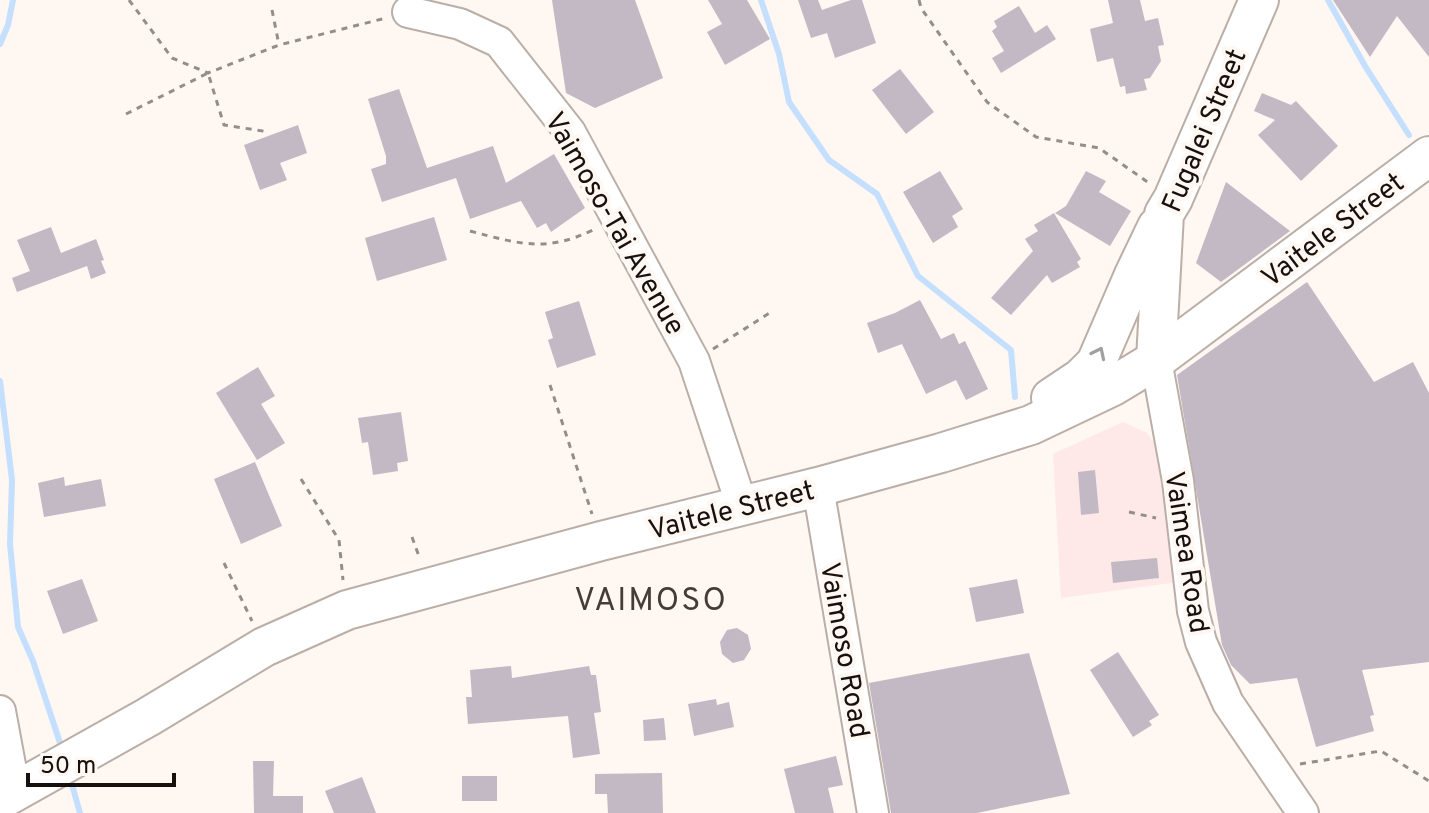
<svg xmlns="http://www.w3.org/2000/svg" width="1429" height="813" viewBox="0 0 1429 813" font-family="Overpass,sans-serif">
	<rect width="100%" height="100%" fill="#fef7f2"/>
	<polygon fill="#fee8e8" points="1123,422 1147,433 1159,450 1178,582 1061,598 1053,454"/>
	<g fill="none" stroke-linecap="round" stroke-linejoin="round">
		<g stroke="#c5dfff" stroke-width="6">
			<polyline points="761,0 779,54 789,102 829,160 877,194 918,276 1011,350 1015,397"/>
			<polyline points="1328,0 1365,66 1409,135"/>
			<polyline points="0,44 8,25 13,0"/>
			<polyline points="0,381 12,480 10,544 18,627 33,661 63,752"/>
			<polyline points="69,774 80,813"/>
		</g>
	</g>
	<g fill="#c2b9c4">
		<polygon points="552,0 635,0 663,78 595,108 566,93"/>
		<polygon points="708,0 747,0 770,39 725,65 707,32 722,24"/>
		<polygon points="798,0 818,0 822,10 851,0 862,0 876,43 835,58 827,33 811,38"/>
		<polygon points="1108,0 1140,0 1145,21 1158,18 1164,45 1158,46 1161,61 1150,78 1144,79 1147,90 1126,94 1125,86 1120,87 1113,58 1097,62 1090,29 1113,23"/>
		<polygon points="1333,0 1429,0 1429,57 1397,16 1370,57"/>
		<polygon points="1019,6 1035,33 1047,25 1056,39 1001,73 992,58 1004,51 992,31 997,27 994,21"/>
		<polygon points="900,69 934,112 906,134 872,90"/>
		<polygon points="399,89 427,168 493,146 506,183 554,154 585,208 551,232 546,223 537,228 521,201 470,219 456,178 382,202 371,169 386,164 386,156 368,99"/>
		<polygon points="1262,93 1291,105 1296,101 1338,146 1301,181 1258,135 1275,120 1254,111"/>
		<polygon points="298,125 307,153 280,163 287,180 260,190 244,145"/>
		<polygon points="940,171 963,209 952,216 958,227 933,243 903,192"/>
		<polygon points="1086,171 1106,181 1099,192 1131,211 1110,246 1055,213 1066,206"/>
		<polygon points="1226,182 1290,231 1221,282 1196,263"/>
		<polygon points="1054,213 1081,259 1077,262 1080,267 1052,283 1047,275 1011,315 991,298 1033,251 1025,239 1038,231 1034,225"/>
		<polygon points="434,217 447,260 377,281 365,238"/>
		<polygon points="51,227 61,253 96,239 104,260 101,261 106,273 91,279 87,266 17,292 12,278 30,271 17,240"/>
		<polygon points="1307,282 1374,382 1413,362 1429,393 1429,662 1362,670 1374,715 1370,716 1374,731 1316,747 1297,678 1250,684 1231,665 1222,645 1177,375"/>
		<polygon points="920,300 941,339 954,333 959,344 965,341 988,389 966,400 956,380 926,394 902,344 878,353 867,323 895,313"/>
		<polygon points="579,301 596,355 557,368 548,340 553,338 545,312"/>
		<polygon points="258,367 275,396 261,404 285,443 257,460 216,393"/>
		<polygon points="401,412 408,461 397,463 398,471 373,475 368,442 362,443 358,418"/>
		<polygon points="255,462 282,526 241,544 214,479"/>
		<polygon points="1095,470 1099,513 1081,515 1078,472"/>
		<polygon points="64,477 65,486 101,479 106,506 44,517 38,483"/>
		<polygon points="1157,558 1159,578 1113,583 1111,562"/>
		<polygon points="82,579 98,621 63,634 47,591"/>
		<polygon points="1017,579 1024,613 976,622 969,588"/>
		<polygon points="737,628 748,635 751,649 744,660 733,663 722,654 720,642 727,630"/>
		<polygon points="1118,652 1159,715 1149,721 1152,725 1133,737 1090,670"/>
		<polygon points="1029,653 1070,794 977,813 891,813 869,683"/>
		<polygon points="511,666 512,678 589,666 591,675 596,675 601,712 594,713 600,754 573,758 568,716 468,724 466,697 472,697 470,670"/>
		<polygon points="716,699 717,705 729,702 734,727 694,736 688,704"/>
		<polygon points="664,718 666,740 644,741 643,720"/>
		<polygon points="836,756 843,785 828,788 834,813 795,813 784,769"/>
		<polygon points="253,761 274,761 273,796 303,796 303,813 254,813"/>
		<polygon points="662,773 663,813 608,813 607,794 595,794 595,774"/>
		<rect x="462" y="776" width="35" height="25"/>
		<polygon points="362,777 376,813 334,813 325,791"/>
	</g>
	<g fill="none" stroke-linecap="round" stroke-linejoin="round">
		<g stroke="#baaea7" stroke-width="34">
			<g id="minor">
				<polyline points="408,12 460,24 499,42 570,132 694,361 742,506"/>
				<polyline points="1156,360 1178,481 1193,611 1201,642 1228,703 1303,813"/>
				<polyline points="818,487 873,813"/>
				<polyline points="0,711 15,792"/>
			</g>
		</g>
		<g stroke="#baaea7" stroke-width="42">
			<g id="major">
				<polyline points="1156,360 1164,214 1173,199 1259,0"/>
				<polyline points="1051,398 1081,378 1096,363 1134,275 1157,227"/>
				<polyline points="0,800 148,717 264,647 347,610 601,541 818,487 941,453 1031,425 1113,386 1156,360 1429,156"/>
			</g>
		</g>
		<g stroke="#948e8a" stroke-width="3" stroke-dasharray="6 6" stroke-linecap="butt">
			<polyline points="129,0 172,58 208,73 279,45 386,18"/>
			<polyline points="919,0 921,8 987,102 1036,137 1099,148 1149,183"/>
			<polyline points="272,10 279,45"/>
			<polyline points="126,114 208,73 224,125 269,132"/>
			<path d="M 470,231 C 519,244 547,253 595,229"/>
			<polyline points="713,349 771,312"/>
			<polyline points="550,385 592,514"/>
			<polyline points="301,479 339,540 343,580"/>
			<polyline points="1129,512 1156,518"/>
			<polyline points="412,537 420,559"/>
			<polyline points="224,563 252,621"/>
			<polyline points="1300,764 1381,751 1429,781"/>
		</g>
		<use href="#minor" stroke="#fff" stroke-width="30"/>
		<use href="#major" stroke="#fff" stroke-width="38"/>
	</g>
	<defs><path id="oneway-chevron" d="M-2-3.5L2.5 0L-2 3.5" fill="none" stroke-width="1.6" stroke-linecap="round" stroke-linejoin="round" transform="scale(2)"/></defs>
	<use stroke="#a2a09f" href="#oneway-chevron" transform="translate(1099 353) rotate(-64)"/>
	<g text-anchor="middle" stroke-width="8" stroke-linejoin="round" paint-order="stroke">
		<g font-size="28" fill="#16110f" stroke="#fef7f2">
			<text transform="translate(1203 130) rotate(-67)" y="10">Fugalei Street</text>
			<text transform="translate(616 223) rotate(60)" y="10">Vaimoso-Tai Avenue</text>
			<text transform="translate(1332 229) rotate(-37)" y="10">Vaitele Street</text>
			<text transform="translate(731 509) rotate(-14)" y="10">Vaitele Street</text>
			<text transform="translate(1188 552) rotate(81)" y="10">Vaimea Road</text>
			<text transform="translate(846 650) rotate(80)" y="10">Vaimoso Road</text>
		</g>
		<g font-size="32" letter-spacing="2" fill="#463c37" stroke="#fef7f2">
			<text x="651" y="610">VAIMOSO</text>
		</g>
	</g>
	<path d="M28 773v12h146v-12" fill="none" stroke="#16110f" stroke-width="4"/>
	<text x="40" y="773" font-size="24" fill="#16110f" stroke="#fef7f2" stroke-width="6" paint-order="stroke">50 m</text>
</svg>
